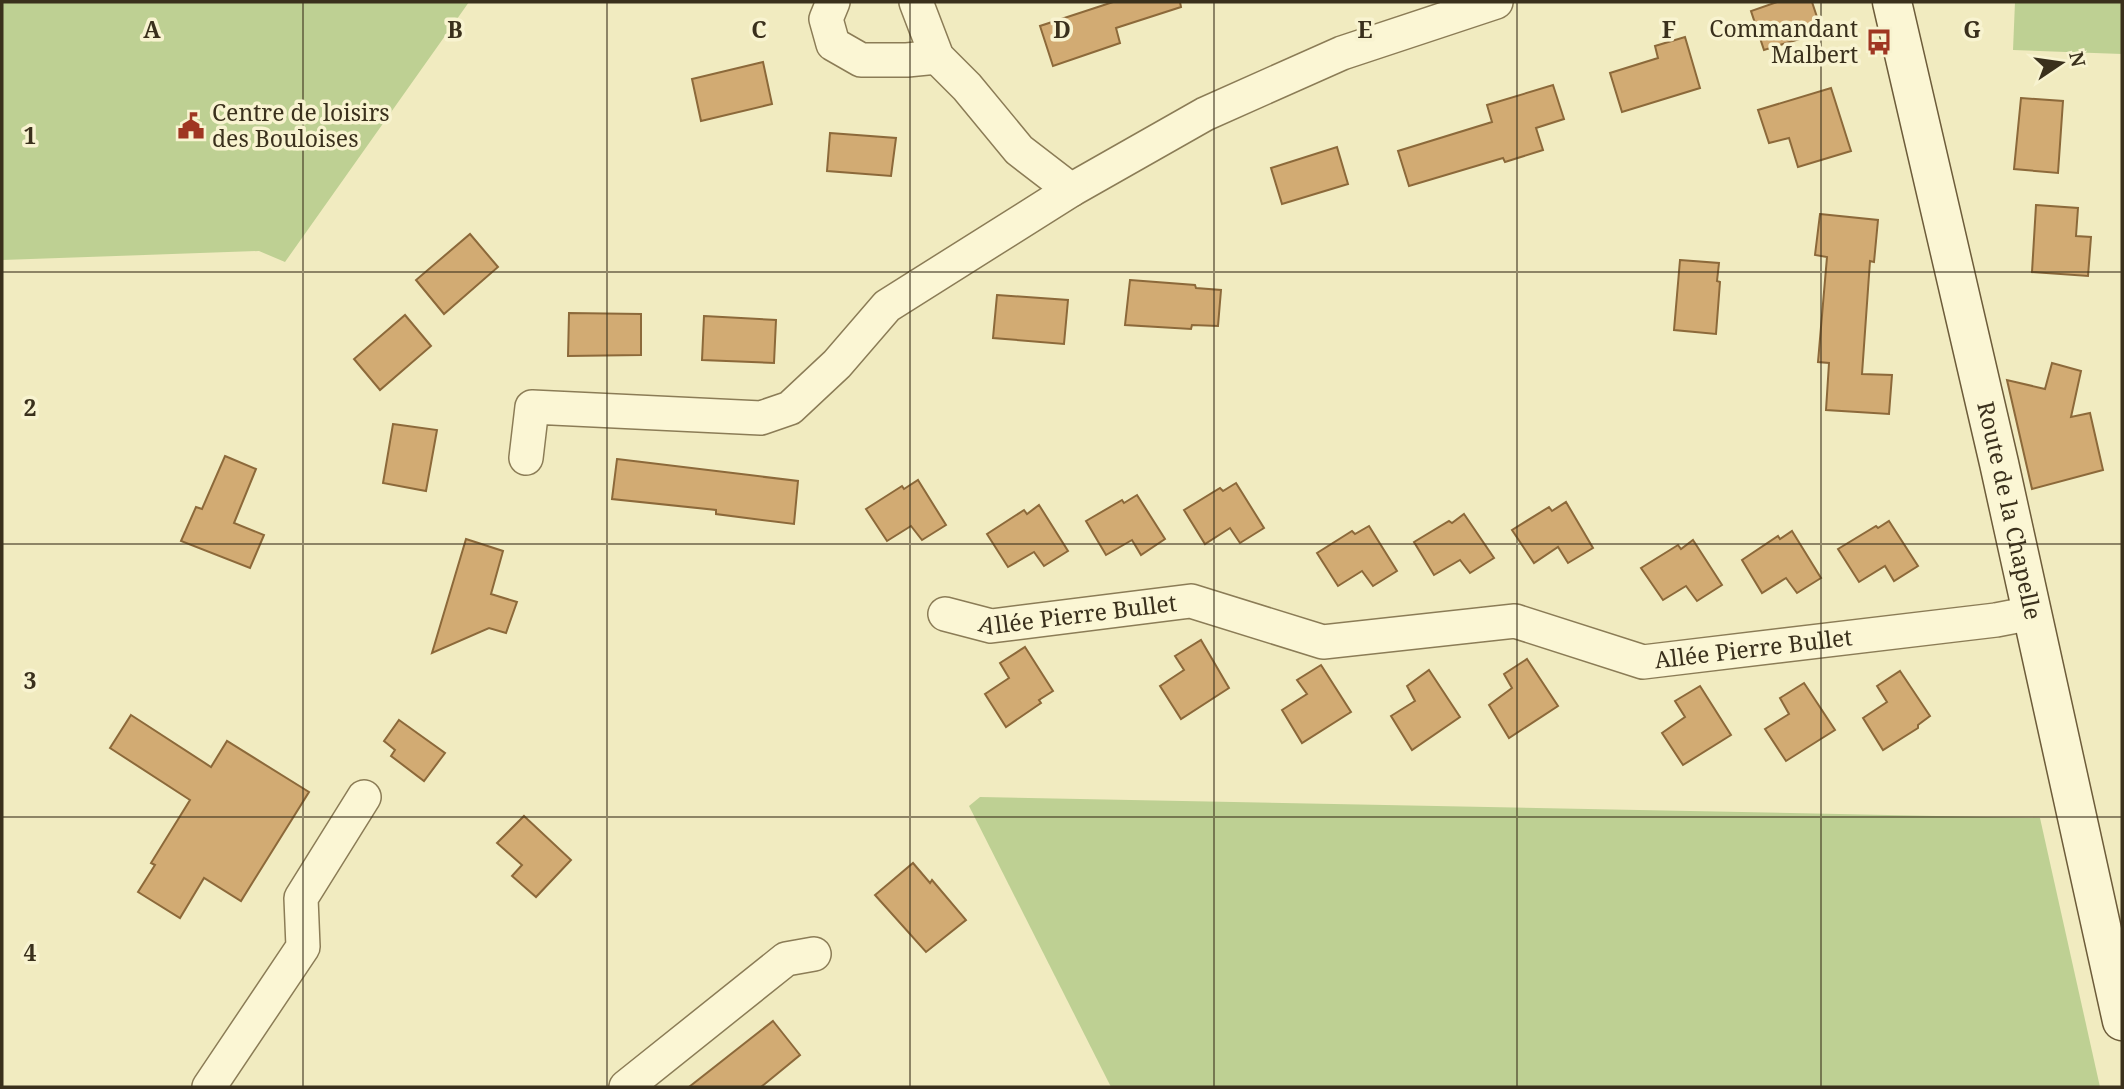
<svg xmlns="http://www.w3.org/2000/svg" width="2124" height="1089" viewBox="0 0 2124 1089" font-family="'Noto Serif',serif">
	<rect width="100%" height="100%" fill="#f1ebc0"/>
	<g fill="#bed093">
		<polygon points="2,2 469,2 285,262 259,251 2,260"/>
		<polygon points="2015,2 2122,2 2122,54 2013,50"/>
		<polygon points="980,797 2040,818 2100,1087 1111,1087 969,806"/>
	</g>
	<g fill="#d2ab73" stroke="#8c693a" stroke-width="2">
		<polygon points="1113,2 1180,2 1181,7 1116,28 1120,43 1053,66 1040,26"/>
		<polygon points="1777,2 1812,2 1822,32 1764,50 1751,11"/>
		<polygon points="1685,37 1700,88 1622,112 1610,73 1658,58 1655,46"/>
		<polygon points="763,62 772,104 701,121 692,79"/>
		<polygon points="1553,85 1564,119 1536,128 1543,150 1505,162 1503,158 1409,186 1398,151 1492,122 1487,105"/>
		<polygon points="1831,88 1851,151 1798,167 1789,138 1769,143 1758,110"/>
		<polygon points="2021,98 2063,101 2058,173 2014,169"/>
		<polygon points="830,133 896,138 891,176 827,171"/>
		<polygon points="1337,147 1348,184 1282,204 1271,168"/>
		<polygon points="2036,205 2078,208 2076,236 2091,237 2088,276 2032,272"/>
		<polygon points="1820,214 1878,220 1874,262 1870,261 1862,374 1892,375 1889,414 1826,410 1829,363 1818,362 1827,257 1815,255"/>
		<polygon points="470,234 498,267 444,314 416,280"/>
		<polygon points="1680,260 1719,263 1717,281 1720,282 1716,334 1674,330"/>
		<polygon points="1130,280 1195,285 1196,288 1221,290 1218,326 1192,325 1191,329 1125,325"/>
		<polygon points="997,295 1068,300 1064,344 993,338"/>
		<polygon points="569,313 641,314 641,355 568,356"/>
		<polygon points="405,315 431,346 380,390 354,359"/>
		<polygon points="704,316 776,320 774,363 702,360"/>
		<polygon points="2052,363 2081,371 2071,417 2090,413 2103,470 2032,489 2007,380 2045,389"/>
		<polygon points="393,424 437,430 426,491 383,483"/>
		<polygon points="225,456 256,469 234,523 264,535 250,568 181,541 196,507 202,509"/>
		<polygon points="617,459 798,481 794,524 716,514 716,510 612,499"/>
		<polygon points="918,480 946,525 922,540 911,526 887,541 866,509 902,486 904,489"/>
		<polygon points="1236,483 1264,528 1240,543 1230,528 1205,544 1184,510 1220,488 1223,491"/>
		<polygon points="1137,495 1165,539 1141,555 1132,540 1106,555 1086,521 1122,500 1124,503"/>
		<polygon points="1566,502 1593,548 1568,563 1558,547 1534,563 1512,530 1549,507 1552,511"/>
		<polygon points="1039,505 1068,551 1044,566 1034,552 1008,567 987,534 1024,510 1027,514"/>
		<polygon points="1464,514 1494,558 1470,573 1460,560 1434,575 1414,542 1449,521 1452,523"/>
		<polygon points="1889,521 1918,566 1894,581 1885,566 1859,582 1838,549 1876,526 1878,528"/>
		<polygon points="1369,526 1397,571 1373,586 1362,571 1338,586 1317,553 1352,531 1355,534"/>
		<polygon points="1792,531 1821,578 1797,593 1786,578 1762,593 1742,560 1778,536 1780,539"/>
		<polygon points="466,539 503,551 491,594 517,602 506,633 489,628 432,653"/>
		<polygon points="1693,540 1722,585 1697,601 1686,586 1663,600 1641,568 1678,545 1681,549"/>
		<polygon points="1201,640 1229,688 1181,719 1160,686 1184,670 1175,656"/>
		<polygon points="1025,647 1053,691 1039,700 1041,703 1006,727 985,694 1009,678 1000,663"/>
		<polygon points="1527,659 1558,706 1509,738 1489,705 1512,688 1504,674"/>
		<polygon points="1321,665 1351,712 1302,743 1282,710 1307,694 1297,680"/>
		<polygon points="1429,670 1460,717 1412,750 1391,716 1415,701 1407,686"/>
		<polygon points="1900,671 1930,716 1918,725 1918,728 1883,750 1863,718 1887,702 1877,686"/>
		<polygon points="1804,683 1835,730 1786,761 1765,729 1789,714 1780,698"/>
		<polygon points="1700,686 1731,735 1683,765 1662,733 1685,717 1675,701"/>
		<polygon points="131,715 211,767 227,741 309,792 241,901 204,878 180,918 138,892 155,865 151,863 190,800 110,748"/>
		<polygon points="399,720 445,753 424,781 391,756 395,750 384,741"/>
		<polygon points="524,816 571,860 536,897 512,876 522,865 497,843"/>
		<polygon points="913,863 930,883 932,880 966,920 926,952 875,895"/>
		<polygon points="773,1021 800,1055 761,1087 689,1087"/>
	</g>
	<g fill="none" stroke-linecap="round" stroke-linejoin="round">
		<g stroke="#8b7c56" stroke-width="36">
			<g id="street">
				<polyline points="833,2 826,19 833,44 861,60 907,60 937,57"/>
				<polyline points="916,2 937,57 967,87 1019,150 1071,190 1205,114 1342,53 1496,2"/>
				<polyline points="526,458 532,407 761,418 790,408 837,364 887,306 1071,190"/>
				<path id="s1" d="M 945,614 L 991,626 L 1191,601 L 1323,642 L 1515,621 L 1643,662 L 1996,620 L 2032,613"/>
				<polyline points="209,1087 303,947 301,898 364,797"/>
				<polyline points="626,1087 786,959 814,954"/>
			</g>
		</g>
		<g stroke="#6d5c3a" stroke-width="41">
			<g id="secondary">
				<path id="s2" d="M 1892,2 L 1999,463 L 2122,1021"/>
			</g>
		</g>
		<use href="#street" stroke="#fbf6d4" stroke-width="33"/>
		<use href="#secondary" stroke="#fbf6d4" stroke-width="38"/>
	</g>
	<path fill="none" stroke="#3a301c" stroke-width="2" stroke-opacity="0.55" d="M 303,2 L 303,1087M 607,2 L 607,1087M 910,2 L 910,1087M 1214,2 L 1214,1087M 1517,2 L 1517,1087M 1821,2 L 1821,1087M 2,272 L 2122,272M 2,544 L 2122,544M 2,817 L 2122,817"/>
	<defs>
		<g id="bus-bare" transform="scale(2.1)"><path d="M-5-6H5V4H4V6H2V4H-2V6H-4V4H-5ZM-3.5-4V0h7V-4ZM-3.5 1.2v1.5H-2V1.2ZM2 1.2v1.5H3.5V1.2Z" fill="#9f3622" stroke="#f8f3d0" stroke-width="2.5" paint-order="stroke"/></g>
		<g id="civic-bare" transform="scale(2.1)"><path d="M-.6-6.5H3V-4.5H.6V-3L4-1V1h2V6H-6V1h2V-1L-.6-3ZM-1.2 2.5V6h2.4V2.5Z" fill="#9f3622" stroke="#f8f3d0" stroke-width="2.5" paint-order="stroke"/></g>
	</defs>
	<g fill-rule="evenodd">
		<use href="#bus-bare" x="1879" y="42"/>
		<use href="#civic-bare" x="191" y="126"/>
	</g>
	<g text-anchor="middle" stroke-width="7" stroke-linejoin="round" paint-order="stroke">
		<g font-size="23" fill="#3a301c" stroke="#f8f3d0" text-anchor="end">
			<text x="1858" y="37">Commandant<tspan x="1858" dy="26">Malbert</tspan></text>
			<text x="212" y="121" text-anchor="start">Centre de loisirs<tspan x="212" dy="26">des Bouloises</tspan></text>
		</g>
		<g font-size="23" fill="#3a301c" stroke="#f8f3d0">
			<text dy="8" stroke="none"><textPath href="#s2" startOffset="522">Route de la Chapelle</textPath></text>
			<text dy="8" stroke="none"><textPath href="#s1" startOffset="135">Allée Pierre Bullet</textPath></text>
			<text dy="8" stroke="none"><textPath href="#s1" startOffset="826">Allée Pierre Bullet</textPath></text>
		</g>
	</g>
	<g font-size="23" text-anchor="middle" font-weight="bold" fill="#3a301c" stroke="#f8f3d0" stroke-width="7" stroke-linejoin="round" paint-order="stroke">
		<text x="152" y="38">A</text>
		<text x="455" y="38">B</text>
		<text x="759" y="38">C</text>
		<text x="1062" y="38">D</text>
		<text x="1365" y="38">E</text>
		<text x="1669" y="38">F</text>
		<text x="1972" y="38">G</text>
		<text x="30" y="144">1</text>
		<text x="30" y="416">2</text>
		<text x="30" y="689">3</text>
		<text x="30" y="961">4</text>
	</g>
	<rect width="2124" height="1089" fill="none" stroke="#3a301c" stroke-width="7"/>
	<g transform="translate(2061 63) rotate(77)" stroke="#f8f3d0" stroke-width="5" paint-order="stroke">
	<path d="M0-5L12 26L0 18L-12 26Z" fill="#3a301c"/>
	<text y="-10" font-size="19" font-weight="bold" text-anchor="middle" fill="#3a301c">N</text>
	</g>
</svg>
